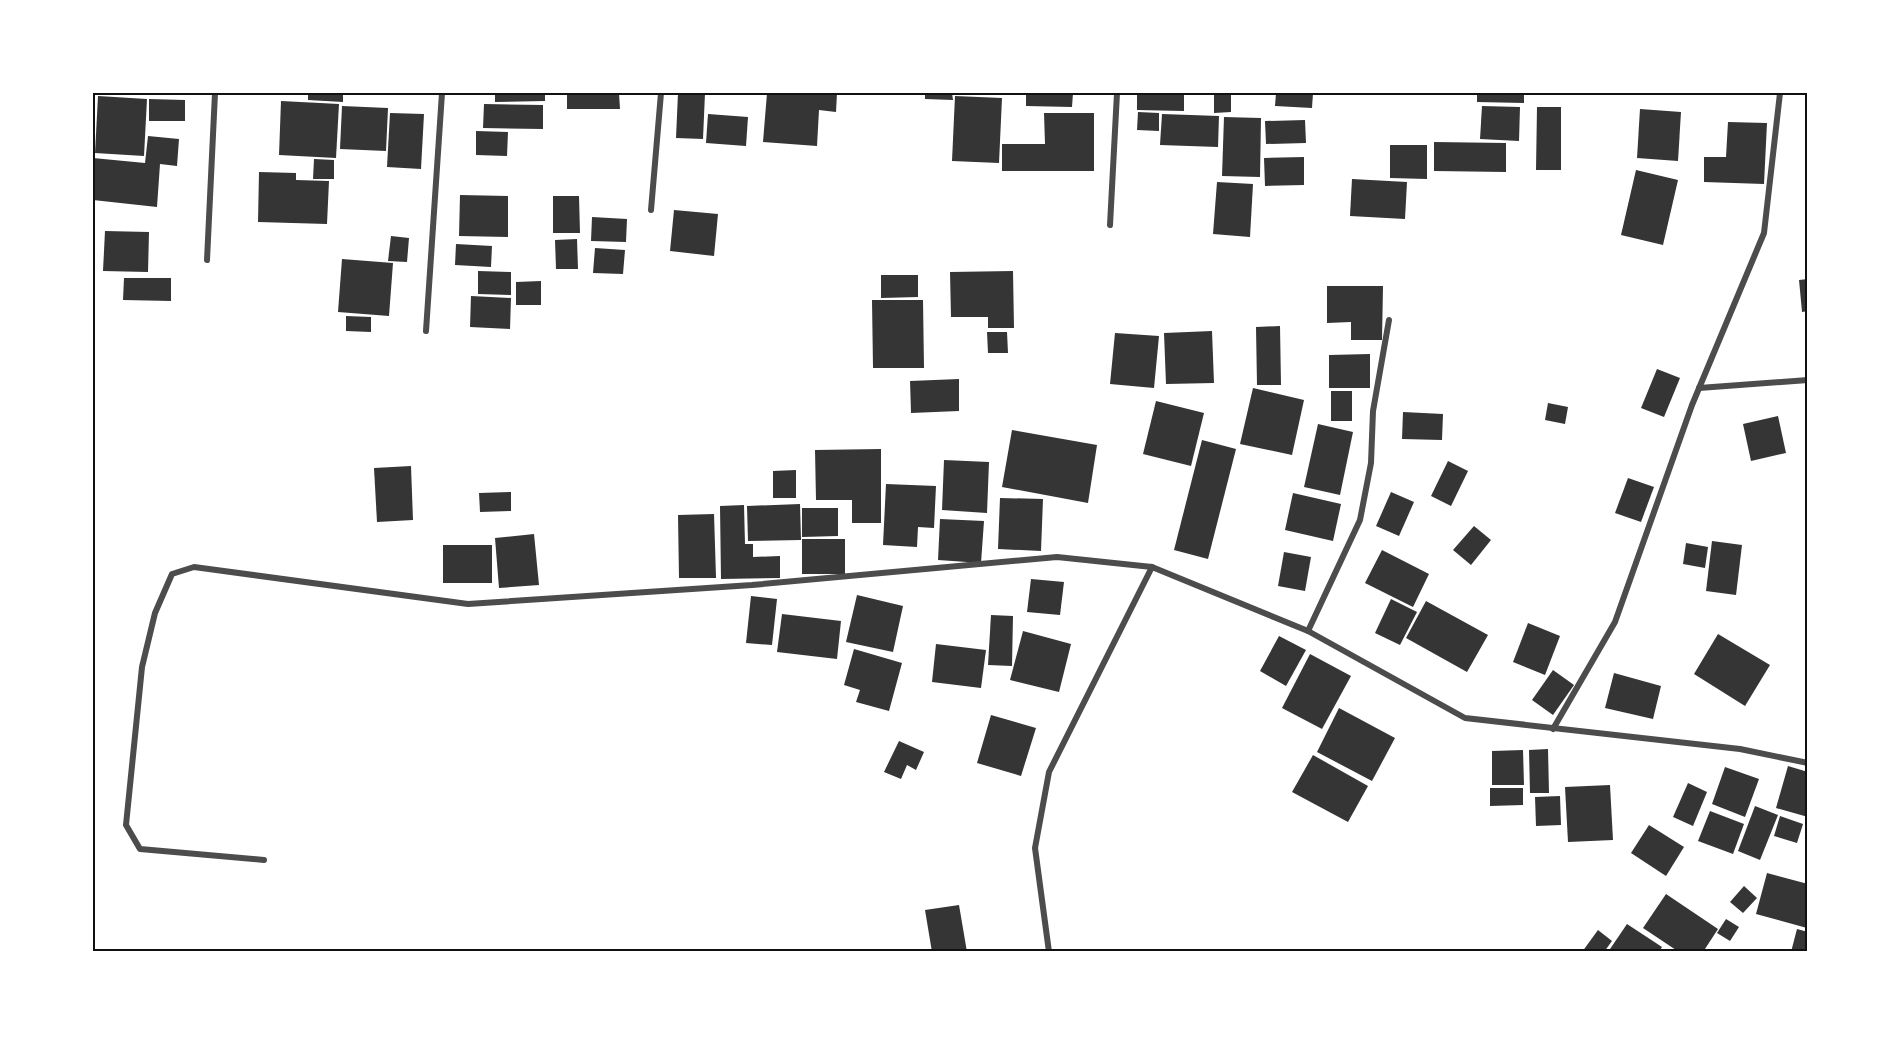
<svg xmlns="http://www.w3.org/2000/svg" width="1901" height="1045" viewBox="0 0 1901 1045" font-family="'PT Sans',sans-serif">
	<rect width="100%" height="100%" fill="#fff"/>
	<g fill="#353535">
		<polygon points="308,93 343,93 343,102 308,100"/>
		<polygon points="495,93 545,93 545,101 495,102"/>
		<polygon points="567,93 619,93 620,109 567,109"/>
		<polygon points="678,93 705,93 703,139 676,138"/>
		<polygon points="767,93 837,93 836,112 819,110 817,146 763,142"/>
		<polygon points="925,93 952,93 953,100 925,99"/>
		<polygon points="1026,93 1073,93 1072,107 1026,106"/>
		<polygon points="1137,93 1184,93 1184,111 1137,110"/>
		<polygon points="1214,93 1231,93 1231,112 1214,113"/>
		<polygon points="1276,93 1313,93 1312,108 1275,106"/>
		<polygon points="1477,93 1524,93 1524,103 1477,102"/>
		<polygon points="98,96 147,99 144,156 95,153"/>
		<polygon points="955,96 1002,98 999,163 952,161"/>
		<polygon points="149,99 185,100 185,121 149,121"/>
		<polygon points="281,101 339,104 336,158 279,155"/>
		<polygon points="484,104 543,105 543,129 483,128"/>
		<polygon points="342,106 388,108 386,151 340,149"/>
		<polygon points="1482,106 1520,107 1519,141 1480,139"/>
		<polygon points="1537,107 1561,107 1561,170 1536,170"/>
		<polygon points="1640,109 1681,112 1678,161 1637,158"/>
		<polygon points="1138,112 1159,113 1159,131 1137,130"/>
		<polygon points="390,113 424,114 421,169 387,167"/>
		<polygon points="1044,113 1094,113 1094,171 1002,171 1002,144 1045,144"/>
		<polygon points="708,114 748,117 746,146 706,143"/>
		<polygon points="1162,114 1219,116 1218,147 1160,145"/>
		<polygon points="1224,117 1261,118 1260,177 1222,176"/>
		<polygon points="1305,120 1306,143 1266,144 1265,121"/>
		<polygon points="1728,122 1767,123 1764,184 1704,182 1704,157 1726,157"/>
		<polygon points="476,131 508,132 507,156 476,155"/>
		<polygon points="148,136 179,139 177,166 160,164 157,207 93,200 93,158 145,163"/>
		<polygon points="1434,142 1506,143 1506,172 1434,171"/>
		<polygon points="1390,145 1427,145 1427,179 1390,178"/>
		<polygon points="1304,157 1304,185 1265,186 1264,158"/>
		<polygon points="314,159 334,160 334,179 313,179"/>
		<polygon points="1636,170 1678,180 1663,245 1621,235"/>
		<polygon points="259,172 296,173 296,180 329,181 327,224 258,222"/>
		<polygon points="1352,179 1407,182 1405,219 1350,216"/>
		<polygon points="1217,182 1253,184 1250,237 1213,234"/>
		<polygon points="460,195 508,196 508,237 459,236"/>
		<polygon points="553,196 579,196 580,233 553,233"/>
		<polygon points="674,210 718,214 714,256 670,251"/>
		<polygon points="592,217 627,219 626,242 591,241"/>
		<polygon points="105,231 149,232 148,272 103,271"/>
		<polygon points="391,236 409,238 407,262 388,261"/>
		<polygon points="577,239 578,269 556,269 555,240"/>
		<polygon points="456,244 492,246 491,267 455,265"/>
		<polygon points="595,248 625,250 623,274 593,273"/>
		<polygon points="342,259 393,263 389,316 338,312"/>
		<polygon points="478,271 511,272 511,295 478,294"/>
		<polygon points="1013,271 1014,328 988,328 988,317 951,317 950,272"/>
		<polygon points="881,275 918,275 918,297 881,298"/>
		<polygon points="124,278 171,278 171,301 123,300"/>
		<polygon points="1808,279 1808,311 1802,312 1799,280"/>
		<polygon points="541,281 541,305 516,305 516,282"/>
		<polygon points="1327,286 1383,286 1382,340 1351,340 1351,322 1327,323"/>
		<polygon points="471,296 511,298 510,329 470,327"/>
		<polygon points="872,300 923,300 924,368 873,368"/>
		<polygon points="346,316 371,317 371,332 346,331"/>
		<polygon points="1280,326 1281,385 1257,385 1256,327"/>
		<polygon points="1212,331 1214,383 1166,384 1164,333"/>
		<polygon points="987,332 1007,332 1008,353 988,353"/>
		<polygon points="1115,333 1159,336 1154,388 1110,384"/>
		<polygon points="1370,354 1370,388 1329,388 1329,355"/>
		<polygon points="1657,369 1680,378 1664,417 1641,408"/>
		<polygon points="959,379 959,411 911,413 910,381"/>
		<polygon points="1253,388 1304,400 1292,455 1240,444"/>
		<rect x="1331" y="391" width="21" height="30"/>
		<polygon points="1156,401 1204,413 1191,466 1143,454"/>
		<polygon points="1548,403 1568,407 1565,424 1545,420"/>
		<polygon points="1403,412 1443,414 1442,440 1402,439"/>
		<polygon points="1778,416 1786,453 1751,461 1743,424"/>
		<polygon points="1318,424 1353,432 1340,495 1304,487"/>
		<polygon points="1012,430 1097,445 1088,503 1002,487"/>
		<polygon points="1202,440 1236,449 1208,559 1174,550"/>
		<polygon points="881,449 881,523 852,523 852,500 816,500 815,450"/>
		<polygon points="944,460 989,462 987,513 942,510"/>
		<polygon points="1448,461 1468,471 1451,506 1431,496"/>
		<polygon points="411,466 413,520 377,522 374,468"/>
		<polygon points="796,470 796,498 773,498 773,471"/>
		<polygon points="1628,478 1654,487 1641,522 1615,513"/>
		<polygon points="886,484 936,486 934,528 918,527 917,547 883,545"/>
		<polygon points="511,492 511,511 480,512 479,493"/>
		<polygon points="1391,492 1414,502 1399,536 1376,526"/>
		<polygon points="1293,493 1341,504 1333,541 1285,530"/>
		<polygon points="1000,498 1043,499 1041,551 998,549"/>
		<polygon points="800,504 801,540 748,541 747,506"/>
		<polygon points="744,505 745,544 753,544 753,557 780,556 780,578 721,579 720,506"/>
		<polygon points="802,508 838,508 838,536 802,537"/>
		<polygon points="714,514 716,578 679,578 678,515"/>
		<polygon points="940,519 984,521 981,563 938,560"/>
		<polygon points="1474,526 1491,540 1471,565 1453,550"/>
		<polygon points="534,534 539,585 499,588 495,538"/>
		<rect x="802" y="539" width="43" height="35"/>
		<polygon points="1712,541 1742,545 1736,595 1706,591"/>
		<polygon points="1686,543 1708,547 1705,568 1683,564"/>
		<rect x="443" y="545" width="49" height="38"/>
		<polygon points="1382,550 1429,574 1413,607 1365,583"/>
		<polygon points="1284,552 1311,557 1305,591 1278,586"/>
		<polygon points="1031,579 1064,582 1060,615 1027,612"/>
		<polygon points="857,595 903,606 893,652 846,642"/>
		<polygon points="751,596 777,599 772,645 746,643"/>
		<polygon points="1391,599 1417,612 1400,645 1375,633"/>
		<polygon points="1426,601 1488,635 1467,672 1406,638"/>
		<polygon points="782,614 841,621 837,659 777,652"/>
		<polygon points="991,615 1013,616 1012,666 988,665"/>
		<polygon points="1528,623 1560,636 1545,675 1513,662"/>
		<polygon points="1023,631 1071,644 1059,692 1010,680"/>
		<polygon points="1718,634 1770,665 1745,706 1694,674"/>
		<polygon points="1279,636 1306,650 1286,686 1260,671"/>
		<polygon points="936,644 986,650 981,688 932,682"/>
		<polygon points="854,649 902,663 889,711 856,702 860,690 844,685"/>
		<polygon points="1310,654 1351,676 1322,729 1282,708"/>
		<polygon points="1553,670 1574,685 1553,715 1532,700"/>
		<polygon points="1614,673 1661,686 1653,719 1605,708"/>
		<polygon points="1339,708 1395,738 1372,781 1317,752"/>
		<polygon points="991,715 1036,728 1021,776 977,763"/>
		<polygon points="899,741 924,752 916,770 907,765 901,779 884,772"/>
		<polygon points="1548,749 1549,793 1530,793 1529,750"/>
		<polygon points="1523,750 1524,785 1492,785 1492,751"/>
		<polygon points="1313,755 1368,786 1348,822 1292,792"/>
		<polygon points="1788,766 1808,772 1808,817 1776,808"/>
		<polygon points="1725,767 1759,779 1745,817 1712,804"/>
		<polygon points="1688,783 1707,792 1693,826 1673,817"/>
		<polygon points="1610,785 1613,840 1568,842 1565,787"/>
		<polygon points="1490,788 1523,788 1523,805 1490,806"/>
		<polygon points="1560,796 1561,825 1536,826 1535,797"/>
		<polygon points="1755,806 1778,815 1760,860 1738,851"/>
		<polygon points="1710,811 1744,824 1733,854 1698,841"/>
		<polygon points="1780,816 1803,824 1797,843 1774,836"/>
		<polygon points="1649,825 1684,847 1666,876 1631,853"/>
		<polygon points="1767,873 1808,884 1807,928 1756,914"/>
		<polygon points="1744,886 1757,898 1743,913 1730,902"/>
		<polygon points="1666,894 1718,929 1703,952 1679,952 1643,928"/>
		<polygon points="959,905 967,952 932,952 925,910"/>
		<polygon points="1726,919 1739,927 1730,941 1717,933"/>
		<polygon points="1627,924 1662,947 1659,952 1608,952"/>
		<polygon points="1797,929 1808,932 1808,952 1791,952"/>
		<polygon points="1598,930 1612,941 1604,952 1582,952"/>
	</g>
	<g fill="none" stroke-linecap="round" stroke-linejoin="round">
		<g stroke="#4c4c4c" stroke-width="6">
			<polyline points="651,210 661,93"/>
			<polyline points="1110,225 1117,93"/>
			<polyline points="207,260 215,93"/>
			<polyline points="426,331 442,93"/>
			<polyline points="1699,388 1808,380"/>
			<polyline points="1308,631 1360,520 1371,463 1373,411 1389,320"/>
			<polyline points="1553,729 1615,622 1692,405 1764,233 1780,93"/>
			<polyline points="264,860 140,849 126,825 142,667 155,613 172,574 194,567 468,604 752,585 1057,557 1152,567 1308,631 1465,718 1740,749 1808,763"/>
			<polyline points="1049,952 1035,848 1049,772 1152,567"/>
		</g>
	</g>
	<rect width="1901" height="1045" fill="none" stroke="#ffffff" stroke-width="189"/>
	<rect x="94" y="94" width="1712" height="856" fill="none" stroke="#111" stroke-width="2"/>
</svg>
